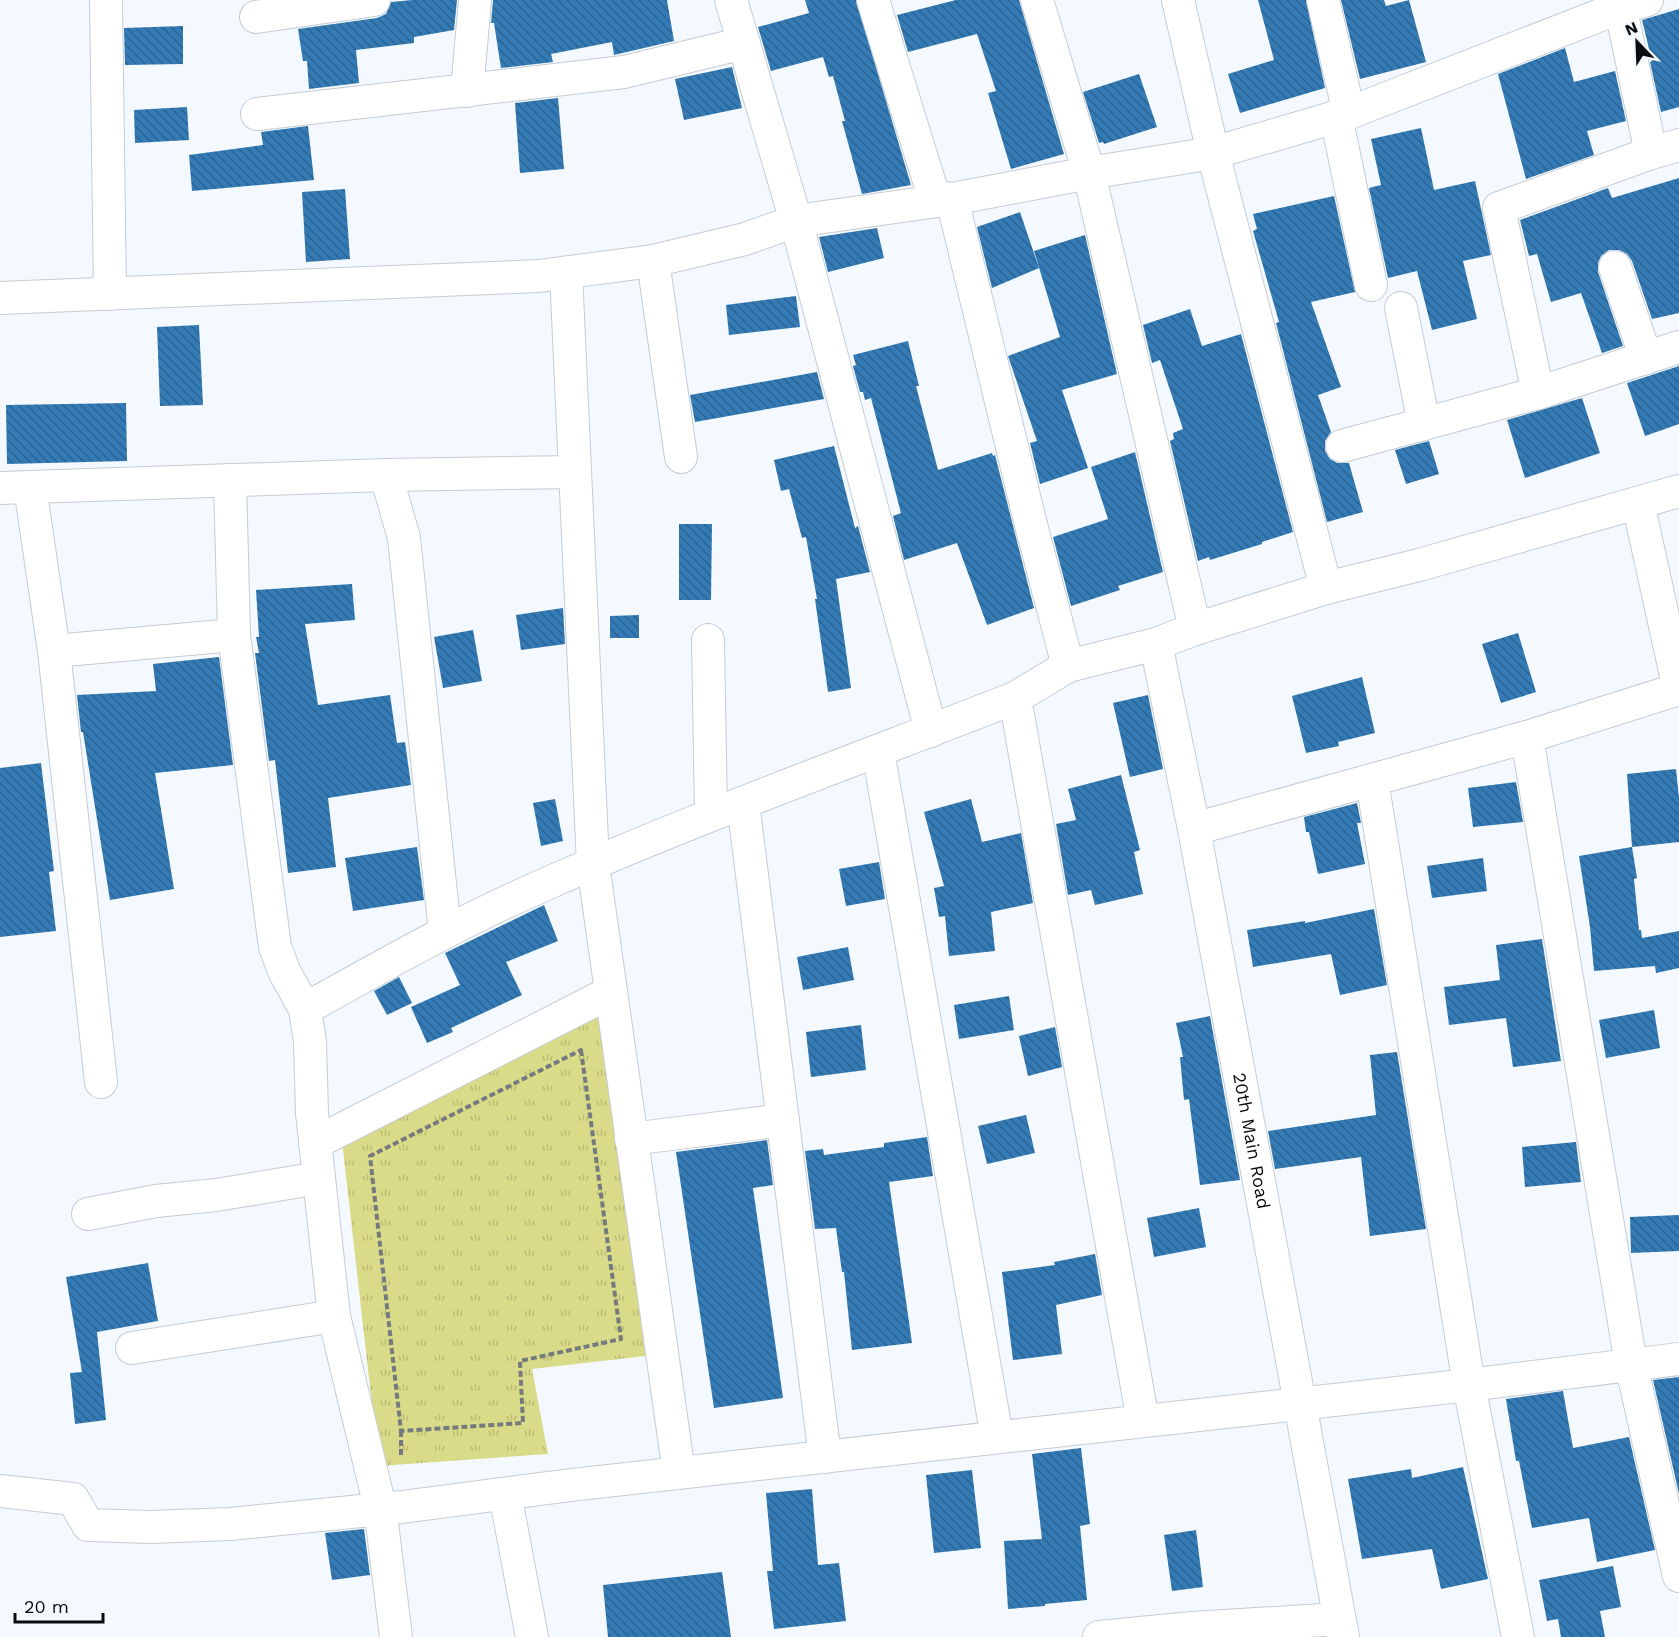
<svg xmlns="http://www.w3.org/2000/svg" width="1679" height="1637" viewBox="0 0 1679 1637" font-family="'Work Sans',sans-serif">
	<defs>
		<pattern id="grass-tufts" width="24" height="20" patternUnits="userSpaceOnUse" patternTransform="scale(1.5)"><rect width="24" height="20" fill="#dadb88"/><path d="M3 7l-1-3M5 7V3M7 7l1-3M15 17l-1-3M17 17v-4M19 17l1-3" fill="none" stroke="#babb74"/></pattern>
		<pattern id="building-back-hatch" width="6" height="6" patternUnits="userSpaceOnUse" patternTransform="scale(1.5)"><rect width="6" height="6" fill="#347bb6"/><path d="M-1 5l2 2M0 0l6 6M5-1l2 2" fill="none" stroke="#2a6392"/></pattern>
	</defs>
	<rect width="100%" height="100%" fill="#f4f9ff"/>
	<polygon fill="url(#grass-tufts)" points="601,1016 654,1355 532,1369 548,1454 379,1466 342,1141"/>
	<g fill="url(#building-back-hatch)">
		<polygon points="412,0 457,0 454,30 414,37 414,43 356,50 359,83 309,89 307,61 303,61 298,29 377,18 386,14 391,2"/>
		<polygon points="493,0 667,0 674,41 614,55 612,42 551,54 553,62 501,68 494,23 491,23"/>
		<polygon points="805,0 856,0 911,185 862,194 842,121 845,121 833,76 829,77 823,57 771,71 758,27 809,13"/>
		<polygon points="956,0 1019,0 1064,154 1011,169 988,93 996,91 977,34 908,52 897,15"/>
		<polygon points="1258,0 1306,0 1325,88 1240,113 1228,74 1274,60"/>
		<polygon points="1341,0 1384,0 1386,6 1409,0 1426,62 1360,79"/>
		<polygon points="1679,9 1679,107 1661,112 1650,62 1652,61 1642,20"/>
		<polygon points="183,26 183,64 125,65 124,28"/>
		<polygon points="1565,48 1574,82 1615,71 1626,121 1587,131 1594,155 1526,179 1498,74"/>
		<polygon points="732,67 742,108 684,120 675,79"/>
		<polygon points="1139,74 1157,127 1104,144 1103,142 1099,143 1083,92"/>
		<polygon points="558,98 564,169 520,173 515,103"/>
		<polygon points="187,107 189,140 135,143 134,110"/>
		<polygon points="308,126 314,180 192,191 189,155 263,145 261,132"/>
		<polygon points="1421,128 1434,190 1475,181 1491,255 1463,261 1477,319 1432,330 1417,271 1388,278 1369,188 1381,185 1371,139"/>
		<polygon points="1679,178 1679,313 1652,319 1632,261 1627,254 1619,250 1609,250 1601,256 1598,263 1598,272 1623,346 1602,353 1581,293 1551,302 1537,254 1529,256 1520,220 1608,188 1612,198"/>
		<polygon points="345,189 350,259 306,262 302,192"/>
		<polygon points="1334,196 1355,292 1311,302 1341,387 1318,395 1331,432 1325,441 1325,451 1330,459 1337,463 1349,463 1363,512 1327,522 1276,323 1279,322 1253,231 1257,229 1253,214"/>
		<polygon points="1020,212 1039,268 992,288 977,227"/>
		<polygon points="877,228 884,258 828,272 819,237"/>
		<polygon points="1085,235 1117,374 1062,390 1088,468 1040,484 1030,443 1037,441 1008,356 1060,337 1034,251"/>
		<polygon points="796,296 800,327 729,335 726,305"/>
		<polygon points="1190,309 1202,346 1241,334 1293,532 1262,542 1262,544 1210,560 1209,557 1198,561 1170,441 1174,439 1173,433 1183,429 1160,360 1152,363 1143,325"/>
		<polygon points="199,325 203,405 160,406 157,327"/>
		<polygon points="908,341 919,386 916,386 938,470 992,453 993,456 995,455 1034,608 987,625 957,543 904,560 893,516 901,513 871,398 865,400 863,392 860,392 853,366 856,365 853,355"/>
		<polygon points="1679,366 1679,424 1645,436 1627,383"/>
		<polygon points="817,372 824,399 695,422 690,395"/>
		<polygon points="1582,398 1600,453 1525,478 1507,420"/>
		<polygon points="126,403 127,461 7,464 6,405"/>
		<polygon points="1429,441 1439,474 1406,484 1395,450"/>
		<polygon points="834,446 855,528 858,526 870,572 836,579 851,688 828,692 815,599 817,599 806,537 802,538 789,489 781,491 774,460"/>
		<polygon points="1135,452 1163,572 1118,586 1120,590 1071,606 1053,537 1108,519 1091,467"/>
		<polygon points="679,524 712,524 711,600 679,600"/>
		<polygon points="352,584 355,620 305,624 318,705 390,695 397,743 405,742 411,785 328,798 336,867 288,873 275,760 269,761 255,653 259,653 256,637 259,637 256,590"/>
		<polygon points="563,608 565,644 521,650 516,615"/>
		<polygon points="639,615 639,638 610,638 610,616"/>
		<polygon points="473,630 482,681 443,688 434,637"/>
		<polygon points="1518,633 1536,692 1501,703 1482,644"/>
		<polygon points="219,657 233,765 155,773 174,889 110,900 83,732 81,732 77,695 156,691 153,664"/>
		<polygon points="1362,677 1375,733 1338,742 1339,746 1306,753 1292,696"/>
		<polygon points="1148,695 1163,769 1130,777 1113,703"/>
		<polygon points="41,763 54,871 49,872 56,931 0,937 0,768"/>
		<polygon points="1676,769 1679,798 1679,842 1632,847 1627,774"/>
		<polygon points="1121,775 1140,850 1134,852 1143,894 1095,905 1091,890 1068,895 1056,824 1076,820 1068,789"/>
		<polygon points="1516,782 1523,822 1473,827 1468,788"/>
		<polygon points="555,799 563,841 541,846 533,803"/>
		<polygon points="971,799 982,842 1021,833 1033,903 991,912 995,951 949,956 945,916 939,917 934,888 944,886 924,812"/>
		<polygon points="1357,803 1361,823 1357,823 1365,864 1318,874 1309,832 1306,832 1304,817"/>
		<polygon points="417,847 424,900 353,911 345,858"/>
		<polygon points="1632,847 1637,878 1634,879 1639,930 1641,930 1642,938 1679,931 1679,968 1656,973 1655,966 1594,971 1590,927 1579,856"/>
		<polygon points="1483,858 1487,891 1432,898 1427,866"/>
		<polygon points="879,862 885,899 846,906 839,869"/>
		<polygon points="544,905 558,941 506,962 522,995 451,1028 453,1032 427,1043 411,1007 460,985 445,953"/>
		<polygon points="1374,909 1387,985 1340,995 1331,954 1253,967 1247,930 1305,921 1305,923"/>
		<polygon points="1542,939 1561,1061 1513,1067 1506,1018 1449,1025 1444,987 1500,980 1496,945"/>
		<polygon points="848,947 854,980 803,990 797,957"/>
		<polygon points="399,977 412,1003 387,1015 374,991"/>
		<polygon points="1009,996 1014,1030 959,1039 954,1005"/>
		<polygon points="1654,1010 1660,1048 1606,1058 1599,1020"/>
		<polygon points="1210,1016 1240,1180 1200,1185 1189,1099 1184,1100 1180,1057 1183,1057 1176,1023"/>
		<polygon points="861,1025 866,1070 811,1077 806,1032"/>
		<polygon points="1055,1027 1062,1067 1028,1076 1019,1036"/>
		<polygon points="1397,1052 1426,1229 1370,1236 1361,1157 1275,1169 1268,1131 1376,1115 1370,1055"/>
		<polygon points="1026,1115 1035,1153 987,1164 978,1126"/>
		<polygon points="927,1137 933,1176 889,1182 912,1343 852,1350 844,1272 842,1272 836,1228 815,1229 805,1151 823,1149 824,1155 884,1147 884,1143"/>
		<polygon points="767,1140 773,1185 753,1188 783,1398 714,1408 676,1152"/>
		<polygon points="1576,1142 1581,1182 1525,1187 1522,1147"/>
		<polygon points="1199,1208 1206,1247 1154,1257 1147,1218"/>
		<polygon points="1679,1215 1679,1251 1631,1253 1630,1217"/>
		<polygon points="1095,1254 1102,1295 1056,1305 1062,1354 1013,1360 1002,1272 1055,1265 1054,1262"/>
		<polygon points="148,1263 158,1321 97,1332 106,1420 75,1424 70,1373 82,1372 66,1277"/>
		<polygon points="1679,1377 1679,1494 1653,1380"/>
		<polygon points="1563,1391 1573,1448 1629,1437 1655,1550 1597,1562 1589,1518 1532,1528 1519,1461 1516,1461 1506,1399"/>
		<polygon points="1081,1448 1090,1524 1080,1526 1087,1600 1045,1604 1045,1606 1008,1609 1004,1541 1042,1539 1032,1454"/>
		<polygon points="1463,1467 1488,1579 1441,1589 1432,1549 1362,1559 1348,1479 1411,1469 1412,1478"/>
		<polygon points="972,1470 981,1548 934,1553 926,1475"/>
		<polygon points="812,1489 818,1565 839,1563 846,1621 774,1629 767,1571 773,1571 766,1493"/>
		<polygon points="364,1529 370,1575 332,1580 325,1533"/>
		<polygon points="1196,1530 1203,1587 1172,1591 1164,1535"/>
		<polygon points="1613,1566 1621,1607 1600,1611 1605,1637 1561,1637 1558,1619 1547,1621 1539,1580"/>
		<polygon points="722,1572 731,1637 608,1637 603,1585"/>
	</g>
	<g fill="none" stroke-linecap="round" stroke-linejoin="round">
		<g stroke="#c5ccd3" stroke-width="34">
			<g id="minor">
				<polyline points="106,0 110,294"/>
				<polyline points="731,0 796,221 931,731"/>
				<polyline points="873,0 934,197 952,199 1029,517 1068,666"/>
				<polyline points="1037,0 1089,173 1195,629"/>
				<polyline points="1178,0 1213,153 1326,588"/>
				<polyline points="1323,0 1349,113"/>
				<polyline points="1619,0 1651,153"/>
				<polyline points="256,17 374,0"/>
				<polyline points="467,91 475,0"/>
				<polyline points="257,114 624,72 744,43"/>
				<polyline points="1336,116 1371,285"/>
				<polyline points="653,261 681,457"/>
				<polyline points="1615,267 1646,358"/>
				<polyline points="566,273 593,864 679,1473"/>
				<polyline points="0,298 539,276 653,261 745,239 796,221 952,199 1089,173 1213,153 1349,113 1621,7 1647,0"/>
				<polyline points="1401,308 1424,424"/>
				<polyline points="1538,393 1499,208 1651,153 1679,145"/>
				<polyline points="1342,446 1538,393 1679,347"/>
				<polyline points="386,475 575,472"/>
				<polyline points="230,480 234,635 275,947 285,973 305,1009 310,1042 312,1113 334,1316 380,1507 396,1637"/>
				<polyline points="30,487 54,651 101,1082"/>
				<polyline points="0,488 386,475 404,538 445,932"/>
				<polyline points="708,640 711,815"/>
				<path id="s1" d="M 1156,644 L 1194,829 L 1343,1637"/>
				<polyline points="54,651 234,635"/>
				<polyline points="1015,698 1143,1421"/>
				<polyline points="1527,737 1631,1364 1679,1576"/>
				<polyline points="878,751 997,1437"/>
				<polyline points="1372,780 1469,1385 1518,1637"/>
				<polyline points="743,803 825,1457"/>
				<polyline points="1194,829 1527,737 1679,689 1638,503"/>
				<path d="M 305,1009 C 384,965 463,920 546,884 C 700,816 858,759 1015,698 L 1068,666 L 1156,644 L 1195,629 L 1326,588 L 1419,565 L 1679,491"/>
				<polyline points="631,1139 783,1120"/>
				<polyline points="315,1143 611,992"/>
				<polyline points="88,1214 156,1201 216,1195 319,1178"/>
				<polyline points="132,1348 334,1316"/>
				<polyline points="0,1491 73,1499 88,1525 150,1527 230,1524 402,1507 571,1485 1469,1385 1679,1359"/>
				<polyline points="505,1494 532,1637"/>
				<polyline points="1099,1637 1192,1628 1339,1619"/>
			</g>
		</g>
		<g stroke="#767a7e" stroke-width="4" stroke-dasharray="6 3" stroke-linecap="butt">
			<polygon points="581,1050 621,1339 520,1361 523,1423 401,1431 370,1156"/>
			<polyline points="401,1431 401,1455"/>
		</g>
		<use href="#minor" stroke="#fff" stroke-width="32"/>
	</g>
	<g text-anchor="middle" stroke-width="6" stroke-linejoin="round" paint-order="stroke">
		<g font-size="18" fill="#0a0d0f" stroke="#f4f9ff">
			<text dy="6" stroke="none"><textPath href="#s1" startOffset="506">20th Main Road</textPath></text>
		</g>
	</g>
	<g transform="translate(1637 42) rotate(337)" stroke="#f4f9ff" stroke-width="4.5" paint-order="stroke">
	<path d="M0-4.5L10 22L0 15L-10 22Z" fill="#0a0d0f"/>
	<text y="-9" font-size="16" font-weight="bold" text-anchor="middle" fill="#0a0d0f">N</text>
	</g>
	<path d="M15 1613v9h88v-9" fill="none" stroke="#0a0d0f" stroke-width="3"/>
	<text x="24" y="1613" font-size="18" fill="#0a0d0f" stroke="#f4f9ff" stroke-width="4.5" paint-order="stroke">20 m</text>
</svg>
